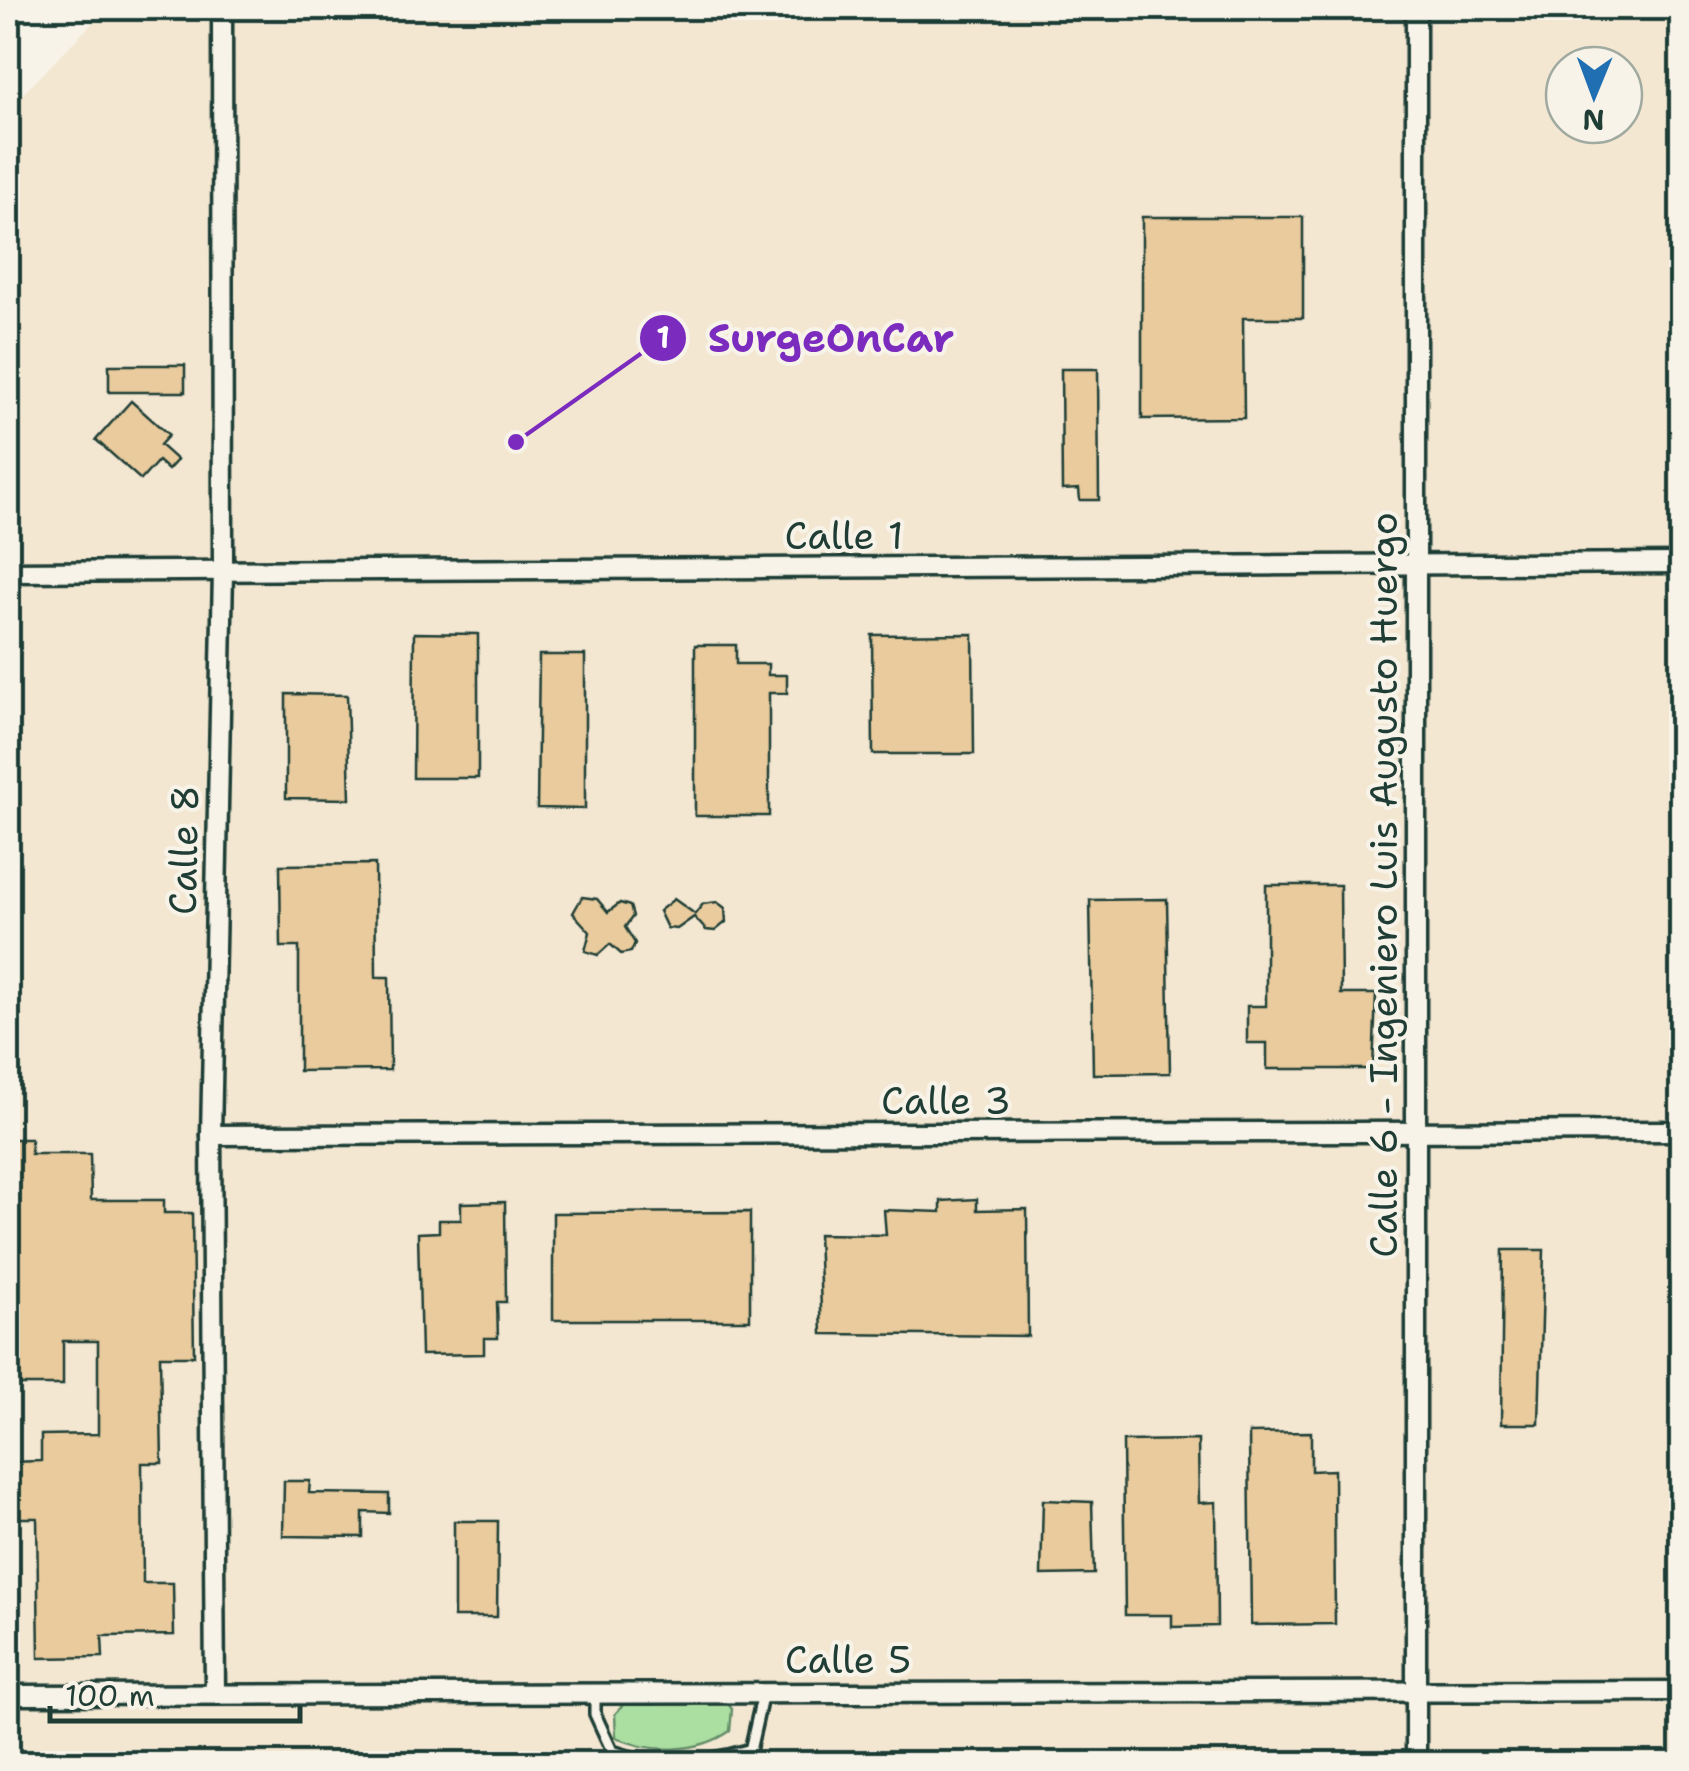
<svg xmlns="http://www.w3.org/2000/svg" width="1689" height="1771" viewBox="0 0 1689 1771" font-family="'Shantell Sans',sans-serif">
	<rect width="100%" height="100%" fill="#f7f3e8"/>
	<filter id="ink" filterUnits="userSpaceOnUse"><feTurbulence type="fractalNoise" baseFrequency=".01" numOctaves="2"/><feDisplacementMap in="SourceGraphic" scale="20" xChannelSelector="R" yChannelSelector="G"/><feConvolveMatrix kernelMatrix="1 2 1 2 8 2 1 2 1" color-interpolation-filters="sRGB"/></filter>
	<g filter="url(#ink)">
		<path fill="#f3e7d2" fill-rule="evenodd" d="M 107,8 L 1681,8 L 1681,1763 L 8,1764 L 8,109 ZM 1564,65 L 1624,65 L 1624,125 L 1564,125 Z"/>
		<path fill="#abdfa1" stroke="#658e6a" stroke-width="2.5" d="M 635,1700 L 727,1703 L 732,1709 L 730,1731 C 699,1753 649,1754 616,1737 L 615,1714 L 624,1704 Z"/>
		<g fill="#eacb9d" stroke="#1f3d34" stroke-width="2.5">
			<polygon points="1142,217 1303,217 1303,318 1243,318 1244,418 1142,419"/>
			<rect x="109" y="365" width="76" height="27"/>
			<polygon points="1061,369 1098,369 1099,500 1080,500 1079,489 1062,490"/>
			<polygon points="131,401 169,435 160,445 177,460 168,470 158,461 141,480 96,440"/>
			<polygon points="414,633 478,634 478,778 413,778"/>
			<polygon points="973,634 974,754 873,754 872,635"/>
			<polygon points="695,645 736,645 736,664 768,664 768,675 787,675 787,693 769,693 769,816 695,816"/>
			<polygon points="539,655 585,655 585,809 537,808"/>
			<polygon points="286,694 347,695 350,799 286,798"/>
			<polygon points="375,864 376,977 389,977 390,1070 299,1071 299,947 281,947 280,865"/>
			<polygon points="1266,885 1340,885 1341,994 1376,994 1373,1069 1267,1069 1267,1043 1247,1043 1247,1006 1266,1006"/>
			<polygon points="582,897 597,899 608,912 620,903 630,906 633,916 625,927 635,943 631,952 621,954 610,944 598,955 585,951 590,932 573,913"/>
			<polygon points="674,899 695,914 703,904 717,902 725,908 726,922 715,931 706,930 694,917 677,929 667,928 659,911"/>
			<polygon points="1167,899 1170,1073 1093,1074 1090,900"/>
			<polygon points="8,1139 31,1139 31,1154 90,1154 91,1200 164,1200 164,1213 192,1213 194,1356 160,1356 162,1463 142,1463 143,1583 173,1583 174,1635 102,1636 103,1657 39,1658 37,1518 8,1518 8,1462 41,1461 41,1435 98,1434 98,1341 63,1341 63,1385 8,1385"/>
			<polygon points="977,1199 977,1210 1027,1209 1028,1336 822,1334 818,1234 886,1235 884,1210 941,1212 941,1201"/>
			<polygon points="505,1202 506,1302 497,1302 498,1338 484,1338 484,1354 421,1355 418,1233 439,1232 439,1220 461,1220 461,1203"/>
			<polygon points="750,1212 750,1320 553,1320 553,1213"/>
			<polygon points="1503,1250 1544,1250 1539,1424 1501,1424"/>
			<polygon points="1311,1432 1311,1471 1334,1470 1335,1624 1251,1625 1249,1433"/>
			<polygon points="1198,1440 1199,1503 1216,1502 1217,1626 1172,1627 1172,1615 1125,1615 1123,1441"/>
			<polygon points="284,1481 310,1481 309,1493 389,1494 389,1513 363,1512 363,1537 283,1536"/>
			<polygon points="1043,1500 1092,1502 1094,1574 1041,1575"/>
			<polygon points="454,1521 498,1521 497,1617 454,1617"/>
		</g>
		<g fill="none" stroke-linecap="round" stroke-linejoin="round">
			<g stroke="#1f3d34" stroke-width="16">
				<g id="lane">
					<path d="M 595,1693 L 595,1714 L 612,1751 C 658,1767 702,1763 748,1750"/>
					<polyline points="747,1764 763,1693"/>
				</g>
			</g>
			<g stroke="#1f3d34" stroke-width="25">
				<g id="street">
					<polyline points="8,572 1682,563"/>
					<polyline points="211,1135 1682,1131"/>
					<polyline points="215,1694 211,1135 223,572 222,8"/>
					<polyline points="15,1695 1682,1691"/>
					<polyline points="1416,1764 1416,8"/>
				</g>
			</g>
			<use href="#lane" stroke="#f7f3e8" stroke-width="9"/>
			<use href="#street" stroke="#f7f3e8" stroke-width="18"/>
		</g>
	</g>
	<g text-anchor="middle" stroke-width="8" stroke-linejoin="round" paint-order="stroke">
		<g font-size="38" fill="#1f3d34" stroke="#f7f3e8">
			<text x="844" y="549">Calle 1</text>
			<text transform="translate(184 850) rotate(-89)" y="13">Calle 8</text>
			<text transform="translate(1384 885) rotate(-90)" y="13">Calle 6 - Ingeniero Luis Augusto Huergo</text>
			<text x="946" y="1114">Calle 3</text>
			<text x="848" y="1673">Calle 5</text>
		</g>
	</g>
	<path fill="none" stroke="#7b2cbf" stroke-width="4" d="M516 442L663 338"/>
	<g fill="#7b2cbf" stroke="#f7f3e8" stroke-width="4">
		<circle cx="516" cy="442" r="10"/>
		<circle cx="663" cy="338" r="25"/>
	</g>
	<g font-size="30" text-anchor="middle" font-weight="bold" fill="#fff">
		<text x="663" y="348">1</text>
	</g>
	<g font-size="40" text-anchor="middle" font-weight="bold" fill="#7b2cbf" stroke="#f7f3e8" stroke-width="8" stroke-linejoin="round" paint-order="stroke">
		<text x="831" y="352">SurgeOnCar</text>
	</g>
	<rect width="1689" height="1771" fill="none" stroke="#f7f3e8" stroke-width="40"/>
	<rect x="20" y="20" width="1649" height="1731" fill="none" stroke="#1f3d34" stroke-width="4" filter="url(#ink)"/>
	<g transform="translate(1594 95) rotate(181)"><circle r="48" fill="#f7f3e8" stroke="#a1aaa0" stroke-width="2.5"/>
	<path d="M0-8L18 38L0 25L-18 38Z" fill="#1f6fb2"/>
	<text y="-15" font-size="28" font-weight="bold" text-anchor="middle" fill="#1f3d34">N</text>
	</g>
	<path d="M50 1706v15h250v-15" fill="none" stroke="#1f3d34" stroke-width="5"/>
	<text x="65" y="1706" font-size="30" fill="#1f3d34" stroke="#f7f3e8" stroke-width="8" paint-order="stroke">100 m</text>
</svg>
